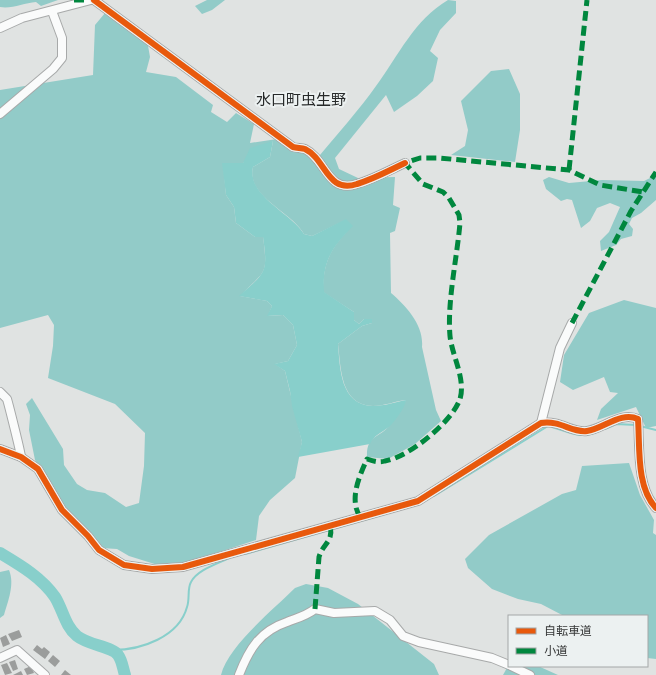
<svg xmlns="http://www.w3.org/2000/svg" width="656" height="675" viewBox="0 0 656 675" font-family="'Public Sans','Noto Sans JP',sans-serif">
	<rect width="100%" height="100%" fill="#e0e3e2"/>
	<g fill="#92cbc8">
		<path d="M 0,0 L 58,0 L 41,6 L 36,2 C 24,3 12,9 0,7 Z"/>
		<polygon points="207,0 225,0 212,10 202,14 195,6"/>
		<path d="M 448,0 L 456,1 L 456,13 L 440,30 L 430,51 L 438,58 L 433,81 L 417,96 L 394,112 L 386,95 L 335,158 L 339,169 L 358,178 L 395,177 L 393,205 L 400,208 L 395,231 L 390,233 L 391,293 C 406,306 424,325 422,347 L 436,410 L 441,421 L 415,444 L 388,459 L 367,457 C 366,435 380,438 390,425 C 396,418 401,408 406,400 C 396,401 384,406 373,406 C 340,405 341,368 338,344 L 362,326 L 372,323 L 364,319 L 359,324 L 354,320 L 354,312 L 323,292 C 323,261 331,248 352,226 L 346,220 L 312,236 L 304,234 C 291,211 246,197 253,167 L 270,157 L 273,141 L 243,163 L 223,163 L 226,195 L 234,207 L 236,223 L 255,237 L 263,236 C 268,277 266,269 240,296 L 267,301 L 272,306 L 268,316 L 283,315 L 293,325 L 297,345 L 288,361 L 275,364 L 285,371 L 302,442 L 295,478 L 270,500 L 259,516 L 256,540 L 183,564 L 161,566 L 129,556 L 117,549 L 101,548 L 61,504 L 35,460 L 29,430 L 30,415 L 26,404 L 32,398 L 63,449 L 64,465 L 77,484 L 87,490 L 105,493 L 126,507 L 139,503 L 144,466 L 145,433 L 115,404 L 48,378 L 53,346 L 54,325 L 48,315 L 0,328 L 0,90 L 93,75 L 95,25 L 105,13 L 147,40 L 150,57 L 146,72 L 176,77 L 213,105 L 211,112 L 227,122 L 236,113 L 254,124 L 250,143 L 277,139 L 296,150 L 320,155 C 339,132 359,110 376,86 C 399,55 414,20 448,0 Z"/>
		<polygon points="509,69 520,94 520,130 515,162 451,155 465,146 468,130 461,101 491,71"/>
		<polygon points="656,175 656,200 641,213 632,218 629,224 633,229 632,236 621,239 616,245 601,251 600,241 609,232 620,207 610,203 597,208 590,221 581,228 572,200 567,199 561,201 546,189 543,180 549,177 569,183 602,180 644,181"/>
		<polygon points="624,300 656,308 656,426 646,428 636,407 597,420 601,409 618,393 610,392 604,377 573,390 560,382 564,355 589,313"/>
		<polygon points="629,463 640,495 654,520 653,533 656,535 656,659 647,658 647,616 564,616 541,604 518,599 492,589 468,568 465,559 489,535 562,494 576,490 582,466"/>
		<path d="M 9,570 C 15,584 8,601 4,615 L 0,618 L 0,572 Z"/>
		<path d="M 306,584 L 328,588 L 358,604 L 434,664 L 439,675 L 221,675 C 228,646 273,610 295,588 Z"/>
		<polygon points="508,666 538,666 558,675 503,675"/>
	</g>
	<path fill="#88cfcb" d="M 273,141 L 270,157 L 253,167 C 247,196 290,212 304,234 L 312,236 L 346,219 L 353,226 C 332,247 322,262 324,292 L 354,312 L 354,320 L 359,324 L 364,319 L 372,319 L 372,323 L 362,326 L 338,344 C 340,368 340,405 373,406 C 384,406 396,402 406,400 C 405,408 395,421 389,427 C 381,433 374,435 370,444 L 298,457 L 302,442 L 292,406 L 290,391 L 285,371 L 274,364 L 288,361 L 297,345 L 293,325 L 283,315 L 267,316 L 272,306 L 267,301 L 239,296 C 266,272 268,273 263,237 L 255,237 L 236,223 L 234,207 L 226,195 L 222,163 L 243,163 L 250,148 Z"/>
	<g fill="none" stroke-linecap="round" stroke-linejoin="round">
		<g stroke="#88cfcb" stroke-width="2">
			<polyline points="640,426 656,430"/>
			<path d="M 552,427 C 570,432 580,440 599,431"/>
			<polyline points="605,429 616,424 636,425"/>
			<polyline points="434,496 548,426"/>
			<polyline points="245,554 385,514"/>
			<path d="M 113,650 C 141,650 179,637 187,607 C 190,599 187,589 191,582 C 197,570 217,564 229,558"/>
		</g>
		<path stroke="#88cfcb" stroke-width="12" d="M 0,553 C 20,565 41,577 55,597 C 63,610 65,626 77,636 C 88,645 113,647 118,655 C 122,660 123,669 125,675"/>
	</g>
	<g fill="#9b9d9c">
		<polygon points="19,630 22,637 12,641 8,634"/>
		<polygon points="6,635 10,644 3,647 0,638"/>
		<polygon points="37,645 42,649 44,647 50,652 45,659 33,650"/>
		<polygon points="53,655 60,661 55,667 48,661"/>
		<polygon points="15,660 18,669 13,671 9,662"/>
		<polygon points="7,663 12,673 5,675 1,665"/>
		<polygon points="31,666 34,673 27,675 24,669"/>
		<polygon points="65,670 71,675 61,675"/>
		<polygon points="21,671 23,675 13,675"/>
	</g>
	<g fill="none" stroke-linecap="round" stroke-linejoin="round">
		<g stroke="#a7a9a9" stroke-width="10">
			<g id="minor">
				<path d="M 94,0 L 293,147 C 297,148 302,148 305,149 C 326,159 327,194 357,184 C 374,179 390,170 405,163"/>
				<polyline points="0,28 22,18 91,0"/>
				<polyline points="0,114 53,69 62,58 62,38 52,11"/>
				<path d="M 0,392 C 2,394 5,397 7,399 C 8,402 21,453 21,457"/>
				<polyline points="541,423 560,348 572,323"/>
				<path d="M 0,449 L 21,457 L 38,469 L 62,510 L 88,536 L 99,550 L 124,565 L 152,569 L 183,567 L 418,501 L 541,423 C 561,420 571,433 587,431 C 603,429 621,411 638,419 C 640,447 636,487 656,508"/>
				<polyline points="0,658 17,650 45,675"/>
				<polyline points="511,666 530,675"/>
				<path d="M 239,675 C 249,649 260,631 287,622 C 297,618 306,616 315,609 L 334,613 L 375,611 L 390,620 L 403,636 L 419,642 L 492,658 L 509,665"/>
			</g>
		</g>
		<use href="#minor" stroke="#fafbfb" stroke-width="8"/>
		<g stroke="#00873e" stroke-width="5" stroke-dasharray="10 5" stroke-linecap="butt">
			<polyline points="74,0 89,0"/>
			<polyline points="569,170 587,0"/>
			<polyline points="572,323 631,211 656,172"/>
			<path d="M 360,517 C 349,499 359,477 367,459 C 373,461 379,463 385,461 C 409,457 452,422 460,399 C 466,379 452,356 450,336 C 447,302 457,258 460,223 L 459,215 L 449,198 L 443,192 L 423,184 L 405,163 L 420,158 L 439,158 L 569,170 L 600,185 L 643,192"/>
			<path d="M 315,609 L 319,557 C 323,543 334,542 330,525"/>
		</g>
		<g stroke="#ecf1f1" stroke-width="8">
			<g id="cycleway">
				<path d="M 94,0 L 293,147 C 297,148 302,148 305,149 C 326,159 327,194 357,184 C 374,179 390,170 405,163"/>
				<path d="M 0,449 L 21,457 L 38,469 L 62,510 L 88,536 L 99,550 L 124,565 L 152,569 L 183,567 L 418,501 L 541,423 C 561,420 571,433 587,431 C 603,429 621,411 638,419 C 640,447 636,487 656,508"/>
			</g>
		</g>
		<use href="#cycleway" stroke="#e8590c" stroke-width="6"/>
	</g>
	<g text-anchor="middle" stroke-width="4" stroke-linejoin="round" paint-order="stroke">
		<g font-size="15" fill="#272a2a" stroke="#ecf1f1">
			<text x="301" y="105">水口町虫生野</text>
		</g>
	</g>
	<rect x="508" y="615" width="140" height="52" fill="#ecf1f1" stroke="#a4a7a7"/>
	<rect x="516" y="628" width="20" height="6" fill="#e8590c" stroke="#a4a7a7"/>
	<text x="544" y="635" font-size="12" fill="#373939">自転車道</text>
	<rect x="516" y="648" width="20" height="6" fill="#00873e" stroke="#a4a7a7"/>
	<text x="544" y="655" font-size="12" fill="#373939">小道</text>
</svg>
